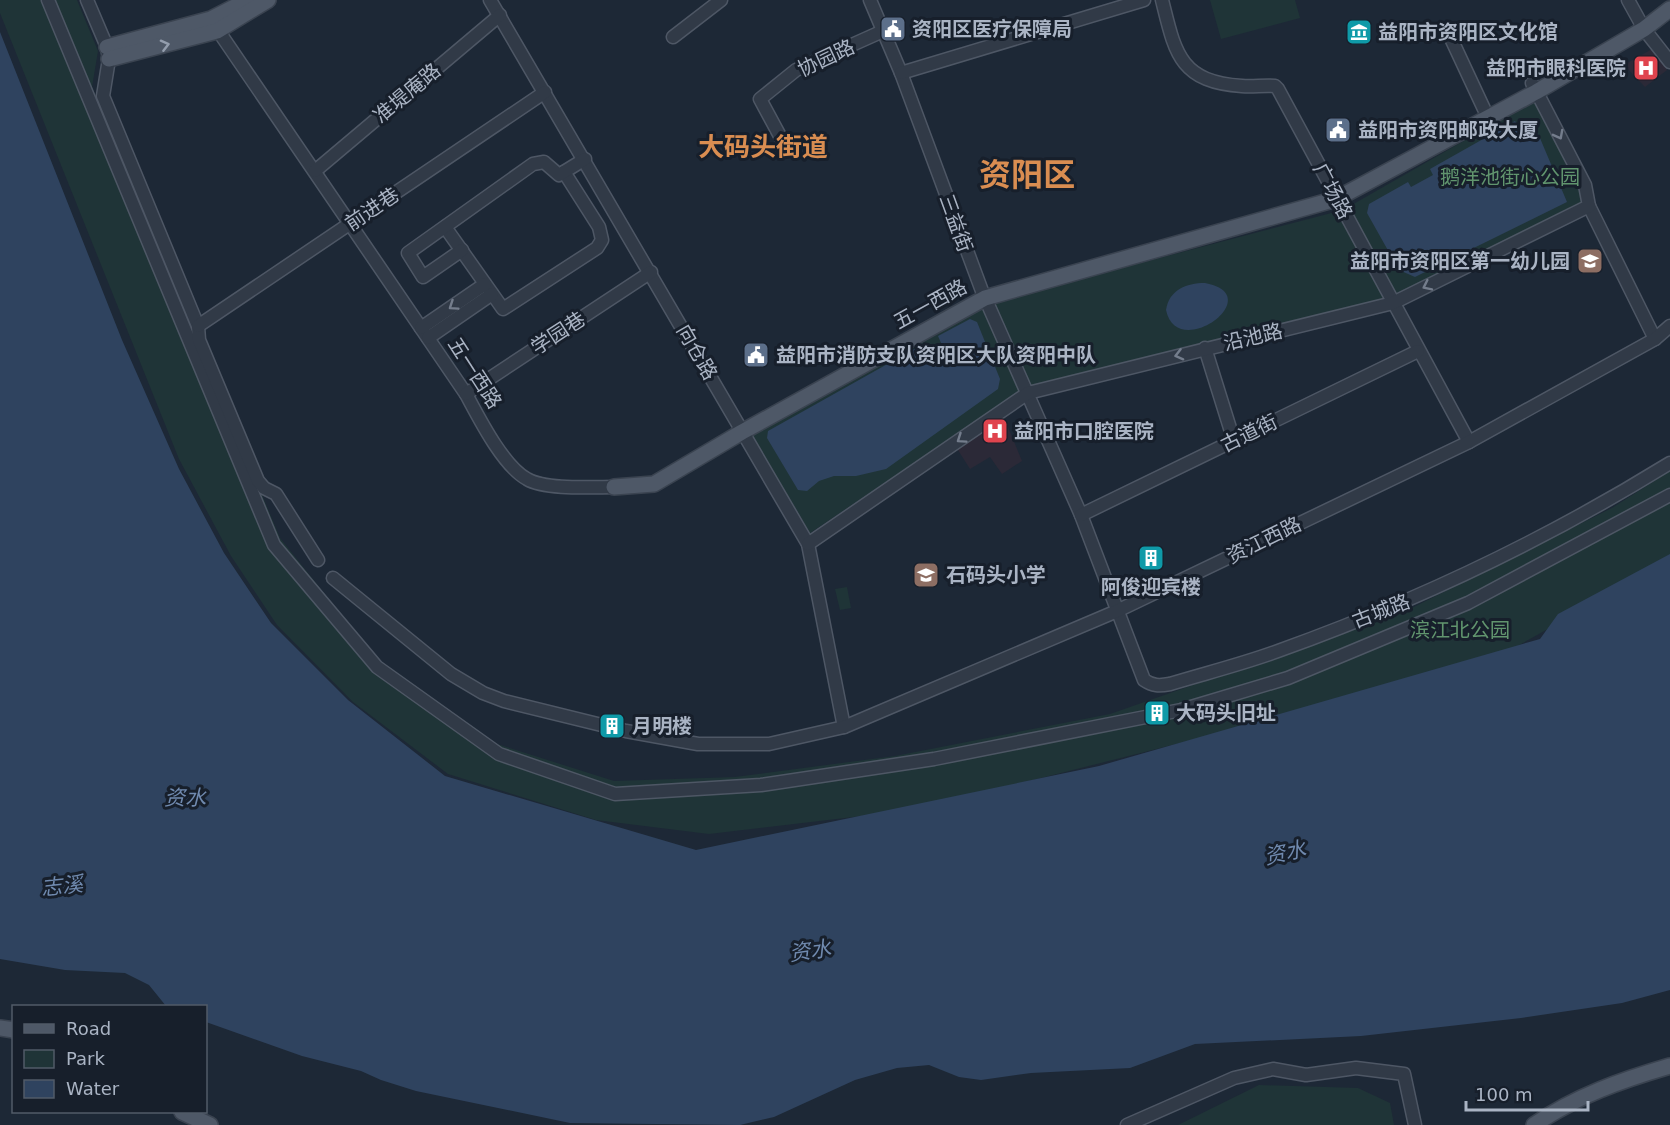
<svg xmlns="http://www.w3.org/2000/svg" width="1670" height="1125" viewBox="0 0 1670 1125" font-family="'DejaVu Sans','Noto Sans SC',sans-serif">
	<rect width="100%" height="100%" fill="#1d2836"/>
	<g fill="#2b2937">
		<polygon points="1652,49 1667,70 1645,87 1624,65"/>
		<polygon points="1003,415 1022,461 1002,474 990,457 970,469 956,447"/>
	</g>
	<g fill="#1f3437">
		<polygon points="0,0 77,0 98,51 92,87 280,538 375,657 497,744 614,781 735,777 895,756 1110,714 1408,610 1612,508 1670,471 1670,561 1476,669 913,810 709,834 596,820 448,774 353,702 277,625 231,556 179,459 0,13"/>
		<polygon points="1210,0 1295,0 1300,18 1221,39"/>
		<polygon points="1535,100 1586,201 1395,296 1025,389 810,533 752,435 991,302 1343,210"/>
		<polygon points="847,587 851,608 840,610 835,589"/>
		<polygon points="1259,1085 1358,1088 1390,1103 1394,1125 1178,1125"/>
	</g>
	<g fill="#2f435f">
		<polygon points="0,32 122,340 179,469 224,553 271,623 348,700 445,776 696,850 1099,766 1540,639 1558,614 1670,554 1670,990 1622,1003 1521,1018 1361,1036 1195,1044 1130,1068 1031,1073 981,1080 959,1077 929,1065 897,1068 855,1080 774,1117 740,1125 570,1123 416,1091 381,1080 361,1071 302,1056 206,1022 206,1006 166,1006 149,985 125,973 65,970 0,959"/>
		<polygon points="1515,121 1522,132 1534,124 1567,202 1415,277 1399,270 1367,213 1369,204 1408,182 1411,187 1433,175 1430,169"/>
		<path d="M 1205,283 C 1270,295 1177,363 1166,310 C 1169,290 1186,283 1205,283 Z"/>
		<polygon points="970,319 977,322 1000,379 998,389 886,469 856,476 834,476 819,481 807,491 798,490 767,438 768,431 916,348 920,355 941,343 938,336"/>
	</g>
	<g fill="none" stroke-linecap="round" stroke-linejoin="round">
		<g stroke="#4e5765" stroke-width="15">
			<g id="minor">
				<polyline points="48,0 274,545 377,667 499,754 615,794 761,785 934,759 1181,710 1288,678 1468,603 1670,495"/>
				<polyline points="87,0 107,47 109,59 103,96 198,326 199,340 258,481 264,488 276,494 318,560"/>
				<polyline points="490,0 808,544 844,727"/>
				<path d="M 870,0 L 901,73 L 982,291 L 1081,515 L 1144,680 C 1153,686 1159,686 1170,684 C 1206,673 1243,664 1278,651 C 1415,602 1547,539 1670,463"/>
				<path d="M 1162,0 C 1175,52 1179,82 1242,86 C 1253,87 1264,85 1275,86 L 1278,89 L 1469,442"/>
				<polyline points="1628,0 1644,29 1670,62"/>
				<path d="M 213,23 L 466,394 C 479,418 503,466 527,479 C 545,490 593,487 614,487"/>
				<polyline points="1449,34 1484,109"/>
				<polyline points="673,37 721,0"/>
				<polyline points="901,73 1144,0"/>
				<polyline points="787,149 760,99 796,70 883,31"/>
				<polyline points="315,171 500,15"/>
				<polyline points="1589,206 1655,339"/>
				<polyline points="445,227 503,309 597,248 602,240 599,227 564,172"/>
				<polyline points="462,250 423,277 408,253 533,164 544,162 559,175 585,159"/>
				<polyline points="198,326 545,92"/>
				<polyline points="421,328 485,284"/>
				<polyline points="428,338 492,294"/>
				<polyline points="1205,348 1234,441"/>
				<polyline points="466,394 651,272"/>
				<polyline points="1081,515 1418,351"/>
				<polyline points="808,544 1028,393 1393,303 1589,206 1585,185 1532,83"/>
				<polyline points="333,578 451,674 483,693 504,701 626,731 698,744 769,744 844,727 1117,611 1469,442 1655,339 1670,326"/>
				<polyline points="1127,1125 1234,1078 1273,1069 1306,1075 1356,1068 1404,1074 1415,1125"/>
			</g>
		</g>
		<g stroke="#3a4350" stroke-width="18">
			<g id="major">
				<polyline points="107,47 211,19 248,0"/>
				<polyline points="109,59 217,31 268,0"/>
				<polyline points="614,487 654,484 742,432 985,298 1336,199 1536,92 1644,29 1670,9"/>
				<polyline points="0,1028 14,1030"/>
				<polyline points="182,1112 210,1125"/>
				<path d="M 1534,1125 C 1576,1096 1622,1080 1670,1066"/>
			</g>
		</g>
		<use href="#minor" stroke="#313a47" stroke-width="12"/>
		<use href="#major" stroke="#4e5867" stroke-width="15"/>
	</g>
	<defs><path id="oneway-chevron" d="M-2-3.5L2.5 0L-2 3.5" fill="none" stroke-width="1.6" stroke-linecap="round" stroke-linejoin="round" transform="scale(1.5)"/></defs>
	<use stroke="#939dad" href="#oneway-chevron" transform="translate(165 45) rotate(-14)"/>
	<g stroke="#747d8c">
		<use href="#oneway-chevron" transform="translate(1559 135) rotate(62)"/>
		<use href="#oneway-chevron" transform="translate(1427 286) rotate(154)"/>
		<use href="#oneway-chevron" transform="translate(453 306) rotate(146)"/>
		<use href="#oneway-chevron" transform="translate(1179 355) rotate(166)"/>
		<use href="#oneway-chevron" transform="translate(961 439) rotate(146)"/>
	</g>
	<defs>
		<g id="civic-square" transform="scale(1.35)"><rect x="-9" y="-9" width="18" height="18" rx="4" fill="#5c6f8a" stroke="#171f2b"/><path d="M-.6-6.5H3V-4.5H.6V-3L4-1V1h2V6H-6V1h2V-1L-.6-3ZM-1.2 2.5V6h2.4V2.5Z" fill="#fff"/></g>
		<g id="museum-square" transform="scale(1.35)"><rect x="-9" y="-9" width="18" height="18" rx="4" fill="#0f9aa8" stroke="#171f2b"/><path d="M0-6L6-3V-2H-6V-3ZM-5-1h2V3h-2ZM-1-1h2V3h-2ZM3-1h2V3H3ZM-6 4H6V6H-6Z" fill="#fff"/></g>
		<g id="hospital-square" transform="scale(1.35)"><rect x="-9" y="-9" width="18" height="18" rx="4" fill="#e0444e" stroke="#171f2b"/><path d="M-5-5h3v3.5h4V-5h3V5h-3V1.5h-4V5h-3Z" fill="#fff"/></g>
		<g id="school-square" transform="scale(1.35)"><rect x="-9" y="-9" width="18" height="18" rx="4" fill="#8d6e63" stroke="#171f2b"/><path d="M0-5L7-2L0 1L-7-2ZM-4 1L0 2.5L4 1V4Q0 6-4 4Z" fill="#fff"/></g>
		<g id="building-square" transform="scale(1.35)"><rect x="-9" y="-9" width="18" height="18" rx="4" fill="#0f9aa8" stroke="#171f2b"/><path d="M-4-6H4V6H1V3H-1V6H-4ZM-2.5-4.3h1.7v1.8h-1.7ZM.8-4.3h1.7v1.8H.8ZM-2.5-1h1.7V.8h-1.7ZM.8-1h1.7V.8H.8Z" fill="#fff"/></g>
	</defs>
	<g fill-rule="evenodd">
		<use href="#civic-square" x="893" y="29"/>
		<use href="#museum-square" x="1359" y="32"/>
		<use href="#hospital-square" x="1646" y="68"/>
		<use href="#civic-square" x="1338" y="130"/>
		<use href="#school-square" x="1590" y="261"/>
		<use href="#civic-square" x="756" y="355"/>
		<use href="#hospital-square" x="995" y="431"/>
		<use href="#building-square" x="1151" y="558"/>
		<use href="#school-square" x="926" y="575"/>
		<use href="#building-square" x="1157" y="713"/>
		<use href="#building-square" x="612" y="726"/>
	</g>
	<g text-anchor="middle" stroke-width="6" stroke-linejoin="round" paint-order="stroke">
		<g font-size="20" font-weight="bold" fill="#aab4c4" stroke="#171f2b" text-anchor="start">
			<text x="912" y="36">资阳区医疗保障局</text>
			<text x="1378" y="39">益阳市资阳区文化馆</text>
			<text x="1626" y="75" text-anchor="end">益阳市眼科医院</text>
			<text x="1358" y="137">益阳市资阳邮政大厦</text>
			<text x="1570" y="268" text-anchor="end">益阳市资阳区第一幼儿园</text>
			<text x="776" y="362">益阳市消防支队资阳区大队资阳中队</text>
			<text x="1014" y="438">益阳市口腔医院</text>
			<text x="946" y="582">石码头小学</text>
			<text x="1151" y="594" text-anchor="middle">阿俊迎宾楼</text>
			<text x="1176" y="720">大码头旧址</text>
			<text x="632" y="733">月明楼</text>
		</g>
		<g font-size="20" fill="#aab4c4" stroke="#171f2b">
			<text transform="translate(826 58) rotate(-25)" y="7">协园路</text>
			<text transform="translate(407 93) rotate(-40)" y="7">准堤庵路</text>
			<text transform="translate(1333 191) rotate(62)" y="7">广场路</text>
			<text transform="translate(372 209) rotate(-34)" y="7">前进巷</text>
			<text transform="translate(956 223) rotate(70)" y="7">三益街</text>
			<text transform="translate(930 304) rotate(-29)" y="7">五一西路</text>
			<text transform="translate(558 333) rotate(-33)" y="7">学园巷</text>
			<text transform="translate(1253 337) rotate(-13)" y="7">沿池路</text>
			<text transform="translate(697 352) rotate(60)" y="7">向仓路</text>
			<text transform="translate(475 373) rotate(57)" y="7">五一西路</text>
			<text transform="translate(1249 433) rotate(-26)" y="7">古道街</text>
			<text transform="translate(1264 540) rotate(-26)" y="7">资江西路</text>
			<text transform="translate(1381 611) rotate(-21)" y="7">古城路</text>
		</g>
		<g font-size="20" fill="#61956e" stroke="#171f2b">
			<text x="1510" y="184">鹅洋池街心公园</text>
			<text x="1460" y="637">滨江北公园</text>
		</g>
		<g font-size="21" font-style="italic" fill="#708aaf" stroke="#171f2b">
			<text x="185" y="805">资水</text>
			<text transform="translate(1285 853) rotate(-12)" y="7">资水</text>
			<text transform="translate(62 886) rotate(-6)" y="7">志溪</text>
			<text transform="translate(810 951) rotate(-8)" y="7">资水</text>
		</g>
		<g font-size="26" font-weight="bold" fill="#d98d51" stroke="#171f2b">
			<text x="763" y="156">大码头街道</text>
		</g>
		<g font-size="32" font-weight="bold" fill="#d98d51" stroke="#171f2b">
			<text x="1027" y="186">资阳区</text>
		</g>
	</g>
	<rect x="12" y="1005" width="195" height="108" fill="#171f2b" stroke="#525b68" stroke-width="1.5"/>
	<rect x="24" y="1024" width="30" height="9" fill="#4e5867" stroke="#525b68" stroke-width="1.5"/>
	<text x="66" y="1035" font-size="18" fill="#aab4c4">Road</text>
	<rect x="24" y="1050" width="30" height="18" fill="#1f3437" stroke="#525b68" stroke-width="1.5"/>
	<text x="66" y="1065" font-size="18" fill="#aab4c4">Park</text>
	<rect x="24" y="1080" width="30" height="18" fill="#2f435f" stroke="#525b68" stroke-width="1.5"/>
	<text x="66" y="1095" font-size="18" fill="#aab4c4">Water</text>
	<path d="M1466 1101v9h122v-9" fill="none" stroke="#aab4c4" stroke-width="3"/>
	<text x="1475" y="1101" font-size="18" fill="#aab4c4" stroke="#171f2b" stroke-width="4.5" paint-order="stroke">100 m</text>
</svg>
